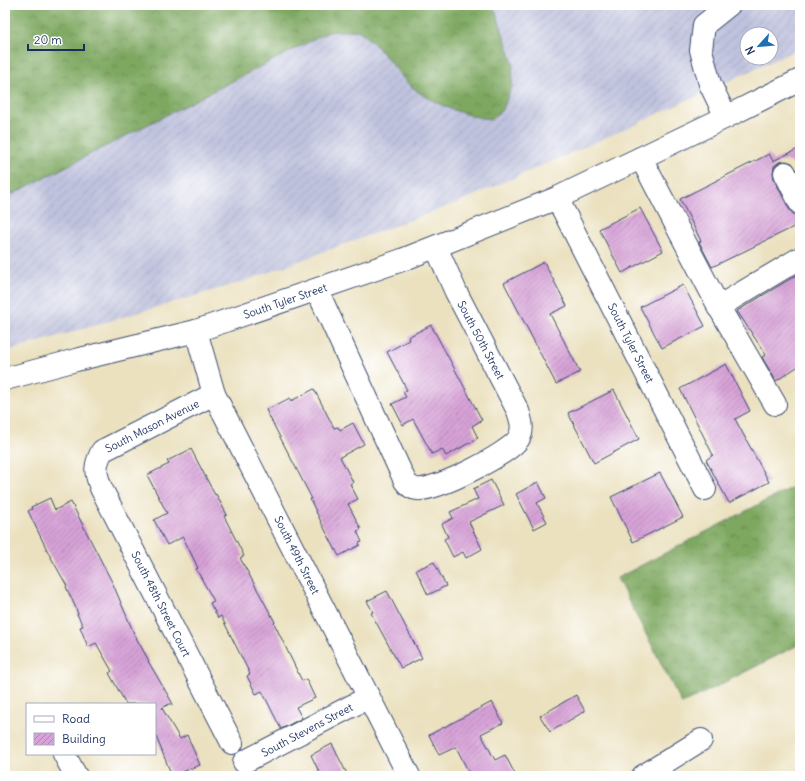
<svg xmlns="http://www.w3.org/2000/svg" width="805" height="781" viewBox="0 0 805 781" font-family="Delius,sans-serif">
	<defs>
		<pattern id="industrial-furrows" width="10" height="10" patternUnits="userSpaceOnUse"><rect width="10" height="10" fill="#bfc2dd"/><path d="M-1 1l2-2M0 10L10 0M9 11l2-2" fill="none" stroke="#a4a7c0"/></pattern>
		<pattern id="forest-crowns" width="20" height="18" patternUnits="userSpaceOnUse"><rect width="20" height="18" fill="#7ea860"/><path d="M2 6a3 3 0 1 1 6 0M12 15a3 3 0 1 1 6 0" fill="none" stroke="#668952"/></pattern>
		<pattern id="building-hatch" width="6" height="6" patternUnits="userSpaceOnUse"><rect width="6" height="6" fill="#d7a2d7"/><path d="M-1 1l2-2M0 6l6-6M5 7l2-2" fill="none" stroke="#ae84b2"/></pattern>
	</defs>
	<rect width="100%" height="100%" fill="#fff"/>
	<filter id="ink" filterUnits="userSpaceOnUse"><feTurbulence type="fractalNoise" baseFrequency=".025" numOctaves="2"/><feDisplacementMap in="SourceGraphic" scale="8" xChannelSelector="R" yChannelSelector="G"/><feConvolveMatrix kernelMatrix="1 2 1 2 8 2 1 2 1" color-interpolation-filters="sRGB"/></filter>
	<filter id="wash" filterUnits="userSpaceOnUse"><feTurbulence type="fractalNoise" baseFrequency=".012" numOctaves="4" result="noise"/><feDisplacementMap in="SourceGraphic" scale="16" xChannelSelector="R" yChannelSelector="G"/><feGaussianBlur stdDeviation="0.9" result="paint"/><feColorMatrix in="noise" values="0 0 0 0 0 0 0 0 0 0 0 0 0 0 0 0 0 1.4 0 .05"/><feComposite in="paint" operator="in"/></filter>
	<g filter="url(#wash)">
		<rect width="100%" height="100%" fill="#ebe1bf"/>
		<path fill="url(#industrial-furrows)" fill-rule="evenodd" d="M 375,5 L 800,5 L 800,48 L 630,127 L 459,202 L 242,282 L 5,352 L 5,197 ZM 747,34 L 771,34 L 771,58 L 747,58 Z"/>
		<g fill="url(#forest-crowns)" stroke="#4c6c5f">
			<path d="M 5,5 L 492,5 L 497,15 L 513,63 L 512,86 L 503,109 L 492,119 C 467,118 422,100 406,81 C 391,64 377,43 358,30 L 328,32 L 5,198 Z"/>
			<polygon points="800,483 800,644 682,704 617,578"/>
		</g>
		<g id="blocks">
			<g fill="url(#building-hatch)">
				<polygon points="800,148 800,175 792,163 786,161 779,162 774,166 773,173 774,179 789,209 793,214 800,215 800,224 712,267 699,242 701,241 680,199 769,154 773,161"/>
				<polygon points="640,208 663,251 622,273 599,229"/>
				<polygon points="544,262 567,306 550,314 580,372 556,384 504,283"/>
				<polygon points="800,273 800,365 776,381 762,357 766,355 737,311"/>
				<polygon points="683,285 705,326 662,348 640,307"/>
				<polygon points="431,325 482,420 472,426 478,438 446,456 442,449 432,454 413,419 403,425 392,404 406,397 403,392 407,390 387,352 409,340 408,337"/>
				<polygon points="726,364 750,411 735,419 769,482 729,503 706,460 713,455 680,389"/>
				<polygon points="314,389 334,428 338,427 340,430 353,423 364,444 340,457 353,482 350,484 358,499 348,504 361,529 357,531 362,542 359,543 360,545 339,556 323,526 310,499 312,499 266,410 290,398 291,401"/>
				<polygon points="614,390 639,439 594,463 568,413"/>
				<polygon points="191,449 215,495 216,494 227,515 224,516 244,556 240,558 275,622 274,623 302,681 306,679 315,698 296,707 302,718 281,729 262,691 256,694 247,676 250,674 221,616 218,618 210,603 214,601 196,569 198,568 183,537 167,545 154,520 167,513 147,475 169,464 167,461"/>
				<polygon points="660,473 683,517 633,542 611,497"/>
				<polygon points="491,480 504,505 469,522 482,549 466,558 463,552 453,557 444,539 448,537 442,524 453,518 450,512 478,499 473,489"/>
				<polygon points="538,482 546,498 537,503 547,522 534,529 516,494"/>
				<polygon points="50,498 55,510 71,502 113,584 135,636 149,661 148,661 173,704 169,704 162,708 180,739 187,735 200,765 172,776 155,734 155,704 126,704 109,673 112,671 96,643 88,647 80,627 83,626 77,614 78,614 75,606 66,587 67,586 49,554 28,511 32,509 31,507"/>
				<polygon points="434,562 446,586 428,595 416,570"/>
				<polygon points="387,591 422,658 401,668 371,613 373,612 367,601"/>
				<polygon points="576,695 585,711 550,732 540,716"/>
				<polygon points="492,702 503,723 481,734 495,760 505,755 516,776 463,776 469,773 456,747 439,755 429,735"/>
				<polygon points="332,744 348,776 321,776 311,755"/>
			</g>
		</g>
	</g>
	<g filter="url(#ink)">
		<use href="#blocks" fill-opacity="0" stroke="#3a4a6d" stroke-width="1"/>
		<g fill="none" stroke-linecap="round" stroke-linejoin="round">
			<g stroke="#3a4a6d" stroke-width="24">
				<g id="minor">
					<polyline points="726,117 710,84 701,50 704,25 729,5"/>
					<polyline points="641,158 720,309 775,404"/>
					<polyline points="785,173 800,203"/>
					<polyline points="557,198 705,489"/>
					<path d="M 317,290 L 405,481 C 408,485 412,489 417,489 C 434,492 511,453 519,438 C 524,429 521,420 518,411 L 456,292 L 436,247"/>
					<polyline points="718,307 800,258"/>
					<polyline points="196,331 214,394 409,776"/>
					<path d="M 214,394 L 102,451 C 94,467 95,472 101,488 L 232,743"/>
					<polyline points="64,754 76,776"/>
					<polyline points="244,762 369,697"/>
					<polyline points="643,776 701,740"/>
				</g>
			</g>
			<g stroke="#3a4a6d" stroke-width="24">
				<polyline id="major" points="5,379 76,360 196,331 402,260 557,198 726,117 800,80"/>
			</g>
			<use href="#minor" stroke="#fff" stroke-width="22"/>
			<use href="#major" stroke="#fff" stroke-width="22"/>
		</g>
	</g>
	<g text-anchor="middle" stroke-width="4" stroke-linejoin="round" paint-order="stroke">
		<g font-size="11" fill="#1b2f5e" stroke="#fff">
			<text transform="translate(285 301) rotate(-19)" y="4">South Tyler Street</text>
			<text transform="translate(481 340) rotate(62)" y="4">South 50th Street</text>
			<text transform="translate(631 343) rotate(63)" y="4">South Tyler Street</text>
			<text transform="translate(152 426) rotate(-27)" y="4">South Mason Avenue</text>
			<text transform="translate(297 555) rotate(63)" y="4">South 49th Street</text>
			<text transform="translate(161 604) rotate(63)" y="4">South 48th Street Court</text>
			<text transform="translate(307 730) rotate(-28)" y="4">South Stevens Street</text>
		</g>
	</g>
	<rect width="805" height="781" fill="none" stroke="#fff" stroke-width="20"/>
	<rect x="26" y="703" width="130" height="52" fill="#ffffff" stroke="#a4acbf"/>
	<rect x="34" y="716" width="20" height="6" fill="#ffffff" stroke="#a4acbf"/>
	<text x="62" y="723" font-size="12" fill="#1b2f5e">Road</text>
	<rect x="34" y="733" width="20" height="12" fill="url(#building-hatch)" stroke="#a4acbf"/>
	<text x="62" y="743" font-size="12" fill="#1b2f5e">Building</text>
	<g transform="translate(759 46) rotate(243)"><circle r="19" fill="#ffffff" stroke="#a4acbf"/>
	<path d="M0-3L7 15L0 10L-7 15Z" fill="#1f6fb2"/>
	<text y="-6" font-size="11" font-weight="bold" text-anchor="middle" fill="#1b2f5e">N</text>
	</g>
	<path d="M28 44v6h56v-6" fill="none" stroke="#1b2f5e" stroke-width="2"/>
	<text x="34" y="44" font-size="12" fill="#1b2f5e" stroke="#ffffff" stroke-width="3" paint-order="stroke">20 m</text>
</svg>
